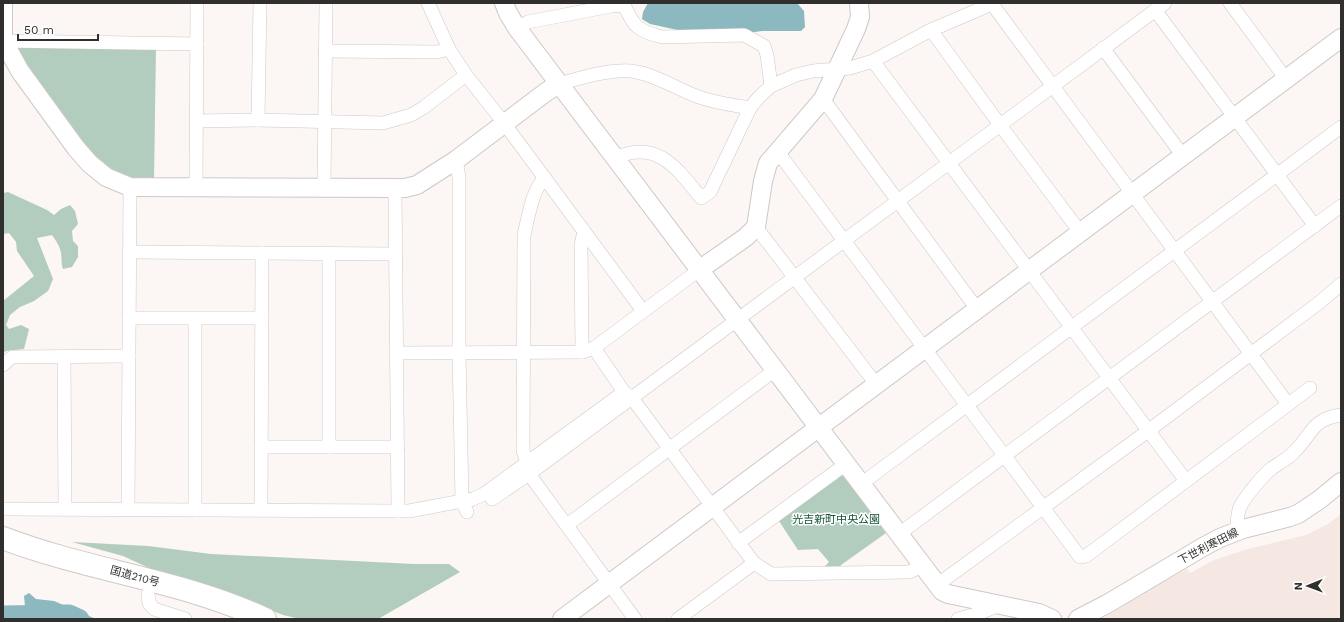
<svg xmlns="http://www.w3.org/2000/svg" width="1344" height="622" viewBox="0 0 1344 622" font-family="'Work Sans','Noto Sans JP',sans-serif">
	<rect width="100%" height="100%" fill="#fcf6f4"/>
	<polygon fill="#f5e7e1" points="1341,514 1341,619 1103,619 1155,586 1187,569 1190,573 1214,560 1245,550 1306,535 1328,524"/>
	<g fill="#b2ccbd">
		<polygon points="20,45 156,46 154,179 132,178 125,176 103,164 88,150 30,74 16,48"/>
		<path d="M 8,192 L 47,210 L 54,215 L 61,209 L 70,205 L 75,211 L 78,224 L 72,231 L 73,241 L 78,246 L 78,257 L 72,267 L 63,269 C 61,263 62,259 61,253 C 60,246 56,241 52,235 L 37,238 L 53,279 L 48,291 L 34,301 L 20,307 L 10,315 L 6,325 L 9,329 L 21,325 L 29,329 L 24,349 L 6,351 L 3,353 L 3,301 L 34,276 L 17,251 L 16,242 L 9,233 L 3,234 L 3,193 Z"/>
		<polygon points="839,473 846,474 885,526 883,528 886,533 841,565 840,569 822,569 829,562 818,549 798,550 777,518"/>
		<polygon points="72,542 148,546 211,554 414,564 449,564 460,572 378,619 296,618 283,615 233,595 160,573 123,556"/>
	</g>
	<g fill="#8cb8bf">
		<polygon points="648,3 797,3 804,11 805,27 801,31 762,31 725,36 687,32 650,24 642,19 643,12"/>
		<polygon points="29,593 36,599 54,601 96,619 33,619 26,616 24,596"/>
	</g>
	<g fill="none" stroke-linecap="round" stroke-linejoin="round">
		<polyline stroke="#8cb8bf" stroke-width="19" points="3,615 69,614 80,619"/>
		<g stroke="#cec8c6" stroke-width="14">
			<g id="street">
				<polyline points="428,3 449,49 466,75 504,123 643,311"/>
				<polyline points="1230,3 1286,79"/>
				<polyline points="992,4 1288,404"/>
				<path d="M 624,5 C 634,27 638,31 662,37 L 744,35 L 764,46 L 767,55 L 771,86"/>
				<polyline points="1155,10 1315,226"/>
				<polyline points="517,28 528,22 611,6 624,5 625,3"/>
				<polyline points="931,30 1000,125 1080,232"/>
				<polyline points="5,41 197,44"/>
				<polyline points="1103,48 1183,156"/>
				<polyline points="325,51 437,52 449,49"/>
				<polyline points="873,61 1186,481"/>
				<path d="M 559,84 C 580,78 616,67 637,72 C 659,76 678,90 699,97 C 715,103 733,105 750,108"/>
				<polyline points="823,99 977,309"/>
				<polyline points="258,120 260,3"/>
				<polyline points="196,121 258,120 383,123 411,115 423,108 466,75"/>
				<polyline points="778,152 1080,557 1086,556 1310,388"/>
				<path d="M 615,158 C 657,139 677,168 701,198 L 710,192 L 750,108 L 759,97 L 771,86 L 796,75 L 813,71 L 850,68 L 873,61 L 931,30 L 994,3"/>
				<polyline points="456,160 459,177 459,352 462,501 467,512"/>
				<polyline points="196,187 197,3"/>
				<polyline points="324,187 326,3"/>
				<polyline points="395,188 398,511"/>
				<polyline points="756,227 876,384"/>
				<polyline points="130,252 396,254"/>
				<polyline points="129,318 262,318"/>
				<polyline points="594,348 624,392 632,398 754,563 771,574 909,572 923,566"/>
				<polyline points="582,352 581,245 584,231"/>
				<polyline points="397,353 582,352 594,348 699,270"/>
				<polyline points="64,357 65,509"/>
				<polyline points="3,365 12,357 129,356"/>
				<polyline points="261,447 398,447"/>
				<polyline points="329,447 329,254"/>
				<path d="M 527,462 L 523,451 L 524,235 C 528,219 532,189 545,178"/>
				<polyline points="529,474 635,619"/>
				<polyline points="861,484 1341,127"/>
				<polyline points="492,499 529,474 1165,3"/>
				<polyline points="3,509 398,511 409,511 473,499 484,494 624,392"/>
				<polyline points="128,509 130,187"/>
				<polyline points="195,510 195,319"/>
				<polyline points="261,510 262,253"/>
				<polyline points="567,525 775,370"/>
				<path d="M 1237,531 C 1237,523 1237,514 1240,507 C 1245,497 1263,475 1272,468 C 1279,463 1288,459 1294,452 C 1312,435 1311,419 1341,415"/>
				<polyline points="899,534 1341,206"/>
				<polyline points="738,543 846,464"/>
				<polyline points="937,585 1148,431 1320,302 1341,284"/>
				<polyline points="148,594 149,603 154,609 185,619"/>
				<polyline points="678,619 754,563"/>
				<polyline points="958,619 980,613 999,605"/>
			</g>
		</g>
		<g stroke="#cec8c6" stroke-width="20">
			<g id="secondary">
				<polyline points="3,3 3,36 10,53 20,71 76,148 89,163 106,177 130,187 405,188 417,185 456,160 546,92 559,84"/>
				<polyline points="504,3 508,13 517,28 942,591 948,594 1039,613 1052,619"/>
				<polyline points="699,270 746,237 756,227 763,181 768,163 823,99 856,29 860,17 859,3"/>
				<polyline points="562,619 1341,38"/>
				<polyline points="1078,619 1107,604 1203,547 1220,538 1243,529 1290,517 1298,514 1319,500 1341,482"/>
			</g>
		</g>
		<g stroke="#cec8c6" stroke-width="24">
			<path id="highway" d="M 3,538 C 89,571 182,580 265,619"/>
		</g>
		<use href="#street" stroke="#fff" stroke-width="13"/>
		<use href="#secondary" stroke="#fff" stroke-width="18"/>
		<use href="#highway" stroke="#fff" stroke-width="22"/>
	</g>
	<g text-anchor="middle" stroke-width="3" stroke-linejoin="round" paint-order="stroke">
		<g font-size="11" fill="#155136" stroke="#fff">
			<text x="836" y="523">光吉新町中央公園</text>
		</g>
		<g font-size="11" fill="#312f2e" stroke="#fff">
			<text transform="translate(1208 546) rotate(-27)" y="4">下世利寒田線</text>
			<text transform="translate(135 576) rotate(15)" y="4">国道210号</text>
		</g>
	</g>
	<rect width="1344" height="622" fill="none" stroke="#312f2e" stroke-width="8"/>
	<g transform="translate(1308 586) rotate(269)" stroke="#ffffff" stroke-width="3" paint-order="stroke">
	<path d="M0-3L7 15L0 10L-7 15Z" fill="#312f2e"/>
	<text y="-6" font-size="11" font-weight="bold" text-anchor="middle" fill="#312f2e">N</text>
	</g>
	<path d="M18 34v6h80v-6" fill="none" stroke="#312f2e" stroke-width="2"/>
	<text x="24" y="34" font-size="12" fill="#312f2e" stroke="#ffffff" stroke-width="3" paint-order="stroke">50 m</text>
</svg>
